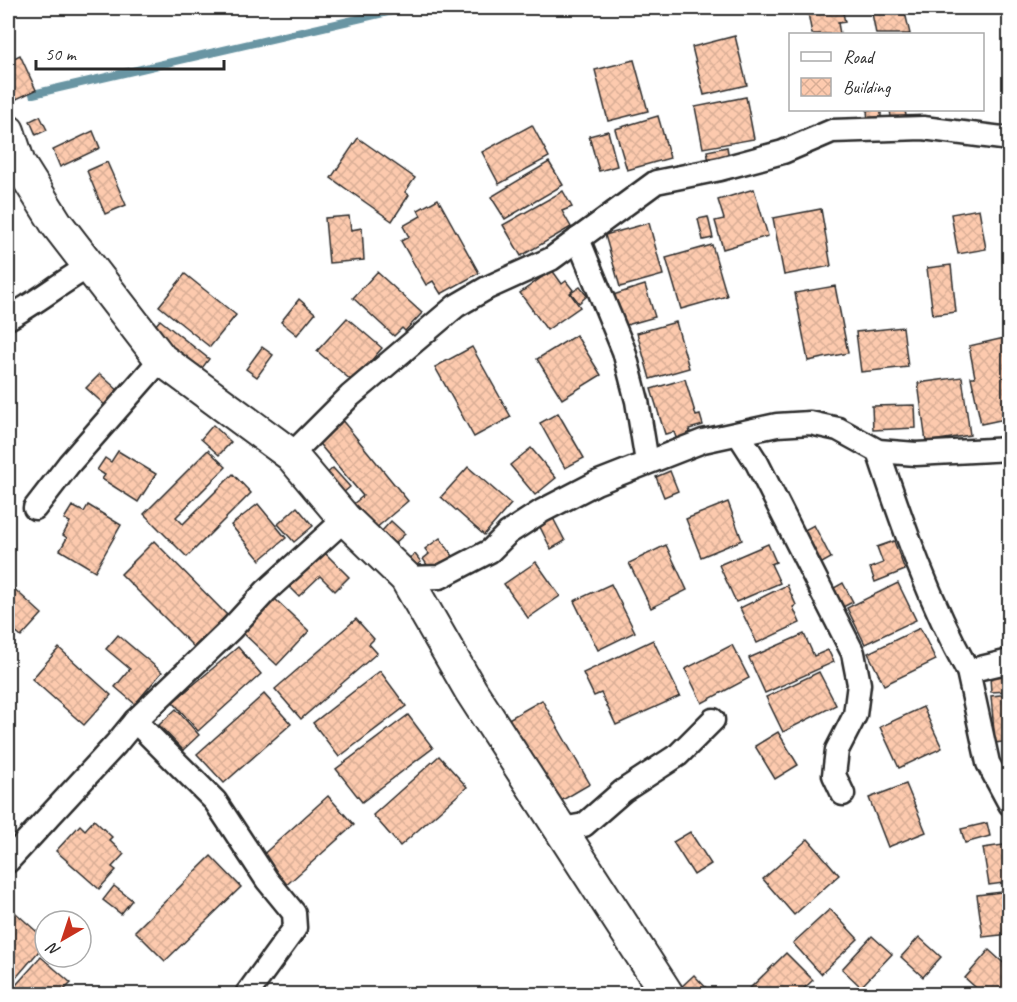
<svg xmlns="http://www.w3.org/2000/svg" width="1017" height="1002" viewBox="0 0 1017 1002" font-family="Caveat,sans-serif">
	<defs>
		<pattern id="building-cross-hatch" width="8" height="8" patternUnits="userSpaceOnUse" patternTransform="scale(1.5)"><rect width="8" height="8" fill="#fdcaae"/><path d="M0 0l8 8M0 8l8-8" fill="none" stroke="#d9ae96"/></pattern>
	</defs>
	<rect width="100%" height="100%" fill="#fff"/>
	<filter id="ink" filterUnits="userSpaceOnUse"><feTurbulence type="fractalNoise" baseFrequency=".0167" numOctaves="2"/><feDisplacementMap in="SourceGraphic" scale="12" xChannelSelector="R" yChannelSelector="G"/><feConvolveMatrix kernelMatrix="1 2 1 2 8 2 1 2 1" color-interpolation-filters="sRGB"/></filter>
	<g filter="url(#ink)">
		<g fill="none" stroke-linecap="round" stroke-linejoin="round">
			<polyline stroke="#6995a3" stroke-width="8" points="33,94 405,8"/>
		</g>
		<g fill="url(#building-cross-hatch)" stroke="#2b2b2b" stroke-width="1.5">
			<polygon points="807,8 842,8 845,22 838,23 840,34 812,34"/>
			<polygon points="871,8 904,8 910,34 876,34"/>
			<polygon points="735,36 747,85 704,95 692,47"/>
			<polygon points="20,55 36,90 10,102 8,96 8,61"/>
			<polygon points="634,60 648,111 608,121 595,70"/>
			<polygon points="746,97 754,139 703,148 695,107"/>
			<polygon points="867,110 881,110 881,121 868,122"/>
			<polygon points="890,110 905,110 907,121 892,123"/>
			<polygon points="40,116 47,130 36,135 30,121"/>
			<polygon points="658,116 670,158 627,170 615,129"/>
			<polygon points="532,125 549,157 499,184 482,152"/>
			<polygon points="93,131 100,148 60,167 53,150"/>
			<polygon points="608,131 617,166 599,171 589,136"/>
			<polygon points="358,138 415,178 405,192 409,195 392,221 331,178"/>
			<polygon points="727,147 729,158 709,162 707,151"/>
			<polygon points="107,162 126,205 105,214 87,171"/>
			<polygon points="549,162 563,185 505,219 491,197"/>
			<polygon points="754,189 768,236 723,249 715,221 724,219 718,200"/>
			<polygon points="563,191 572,207 562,211 571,227 521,256 503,225"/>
			<polygon points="438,199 479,273 441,294 433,281 426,285 401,241 409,237 403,226 421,216 418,210"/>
			<polygon points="821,209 831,266 784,275 773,218"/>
			<polygon points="979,209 986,249 958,254 951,214"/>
			<polygon points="349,216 351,230 362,228 364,260 329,263 325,218"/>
			<polygon points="708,217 713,238 703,240 698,219"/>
			<polygon points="649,223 663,275 620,287 605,235"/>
			<polygon points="712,245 727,296 681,309 666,258"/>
			<polygon points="951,265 956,312 933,315 927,268"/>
			<polygon points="552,270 562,284 566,281 573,290 570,293 580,307 547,330 520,293"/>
			<polygon points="377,272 422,313 405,331 402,328 394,336 353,298"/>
			<polygon points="185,274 236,315 210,347 159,306"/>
			<polygon points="645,285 655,317 623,326 613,295"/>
			<polygon points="835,286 848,353 808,361 795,293"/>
			<polygon points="580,287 587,296 579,303 571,293"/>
			<polygon points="299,299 315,313 297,335 281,322"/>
			<polygon points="347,318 382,348 353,382 317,351"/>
			<polygon points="160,320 209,359 196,376 146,337"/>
			<polygon points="676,322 689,368 650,379 637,333"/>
			<polygon points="903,327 908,367 861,372 856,332"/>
			<polygon points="576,335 601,375 562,399 537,359"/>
			<polygon points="1009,337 1010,418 981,424 971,377 975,377 969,346"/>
			<polygon points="262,347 273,355 257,377 246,369"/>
			<polygon points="472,347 511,417 474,437 435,367"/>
			<polygon points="100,374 120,392 107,407 86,388"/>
			<polygon points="962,377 970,435 926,442 918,383"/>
			<polygon points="685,379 696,416 700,415 703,425 689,429 692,439 678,443 674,432 665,434 651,389"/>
			<polygon points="915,405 916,428 873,430 872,406"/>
			<polygon points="558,413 584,458 565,468 540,423"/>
			<polygon points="341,419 408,501 368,535 347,509 363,496 316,440"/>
			<polygon points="213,425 231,442 219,455 201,439"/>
			<polygon points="531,448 556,478 535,495 510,465"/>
			<polygon points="208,450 226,467 176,517 183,524 233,474 251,493 187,557 144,514"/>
			<polygon points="118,451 156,474 138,502 102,479 105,475 97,470 105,458 111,462"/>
			<polygon points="468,467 511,504 484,535 441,497"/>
			<polygon points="333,468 350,487 336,499 320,480"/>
			<polygon points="670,471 678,491 664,497 656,477"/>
			<polygon points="728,502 742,540 701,557 686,519"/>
			<polygon points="258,504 286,538 260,560 231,525"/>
			<polygon points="88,505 121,525 95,571 60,550 67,538 63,535 70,522 64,519 72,506 84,512"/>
			<polygon points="297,507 313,526 294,542 278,524"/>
			<polygon points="553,518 565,541 551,549 539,525"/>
			<polygon points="391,521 405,534 394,544 381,532"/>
			<polygon points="814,525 831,558 815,567 797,534"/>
			<polygon points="440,538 453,556 432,572 423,559 429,554 425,549"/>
			<polygon points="154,541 227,615 194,647 121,574"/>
			<polygon points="894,541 905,570 875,582 870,568 883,563 877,547"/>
			<polygon points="768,544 776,562 771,564 780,583 736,602 719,565"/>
			<polygon points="666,545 687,590 651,608 629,563"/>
			<polygon points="321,549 349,577 335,591 320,576 299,596 286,583"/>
			<polygon points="415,554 421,562 411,569 405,561"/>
			<polygon points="536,562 560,596 528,618 504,584"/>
			<polygon points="843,583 853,602 835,611 825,593"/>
			<polygon points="898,583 916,620 865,644 847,608"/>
			<polygon points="611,584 635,632 598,650 574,601"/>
			<polygon points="10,585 42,614 21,637 8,625 8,587"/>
			<polygon points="787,585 796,605 793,607 800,623 757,643 740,608"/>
			<polygon points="275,599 309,631 277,665 243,633"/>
			<polygon points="356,619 374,639 369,644 377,653 301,719 275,689"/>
			<polygon points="920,628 936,660 884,685 868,653"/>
			<polygon points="804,634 814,656 828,650 834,662 765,693 749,658"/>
			<polygon points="118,635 162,672 135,704 115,687 130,669 106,649"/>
			<polygon points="653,640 680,696 616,725 601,693 594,696 583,673"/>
			<polygon points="732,645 749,678 702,703 685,669"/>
			<polygon points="238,647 261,674 198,731 173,702"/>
			<polygon points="59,648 111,695 84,725 32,679"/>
			<polygon points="380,671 406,706 339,757 313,723"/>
			<polygon points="819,672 836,705 783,732 766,697"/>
			<polygon points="1007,676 1008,691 991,692 990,677"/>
			<polygon points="264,694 291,724 224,783 197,754"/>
			<polygon points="1010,694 1010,741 995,743 991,696"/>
			<polygon points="542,700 590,784 554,805 505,721"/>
			<polygon points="923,707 942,748 899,768 880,727"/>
			<polygon points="176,709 199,735 183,750 159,725"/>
			<polygon points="408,715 433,748 362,802 336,769"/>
			<polygon points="778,732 798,765 775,779 755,746"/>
			<polygon points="439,756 467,787 400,846 373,815"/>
			<polygon points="906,784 926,832 888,847 869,798"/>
			<polygon points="328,796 354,825 283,888 258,859"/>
			<polygon points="94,820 112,837 109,840 124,854 112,867 116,870 99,889 56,851 80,825 85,830"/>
			<polygon points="987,823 990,836 965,843 961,829"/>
			<polygon points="690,832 711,864 694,875 673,842"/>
			<polygon points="808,839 839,875 794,915 763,879"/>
			<polygon points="1010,844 1010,882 989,885 983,848"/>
			<polygon points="211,856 241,887 165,961 135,931"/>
			<polygon points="114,886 132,900 121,914 103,900"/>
			<polygon points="1010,891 1010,934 983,937 977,895"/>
			<polygon points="8,906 45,939 45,944 14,980 8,975"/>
			<polygon points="830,909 858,939 821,974 793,943"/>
			<polygon points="872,936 892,954 861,987 842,969"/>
			<polygon points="919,937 941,957 923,977 901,957"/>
			<polygon points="989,950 1010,969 1010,994 983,994 965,978"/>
			<polygon points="786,953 813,980 798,994 744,994"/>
			<polygon points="41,957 71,983 60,994 8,994"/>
			<polygon points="694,975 712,994 686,994 680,988"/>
		</g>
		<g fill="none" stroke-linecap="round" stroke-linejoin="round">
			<g stroke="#2b2b2b" stroke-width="27">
				<g id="street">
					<polyline points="578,239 624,351 637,401 647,462"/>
					<path d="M 8,318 C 36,303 60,283 88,267"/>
					<polyline points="739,435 757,463 853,653 859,684 855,715 837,750 834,775 843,794"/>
					<path d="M 878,451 C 903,526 929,601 968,671 L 1010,661"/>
					<polyline points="291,455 350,396 456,306 487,288 551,259 656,182 720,169 783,152 832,131 923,128 1010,139"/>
					<polyline points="35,508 69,464 161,359"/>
					<polyline points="406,578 440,577 490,551 508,533 542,511 596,483 703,441 777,425 810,423 838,429 878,451 916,454 1010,449"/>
					<polyline points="968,671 988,763 1010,804"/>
					<polyline points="135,721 215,801 267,880 294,913 295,928 247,994"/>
					<polyline points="562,829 584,825 623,791 678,755 713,720"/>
					<polyline points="8,861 116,744 135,721 231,629 266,591 345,519"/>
				</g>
			</g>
			<g stroke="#2b2b2b" stroke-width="36">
				<polyline id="secondary" points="8,131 19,164 56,223 161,359 291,455 345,519 406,578 471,691 667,994"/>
			</g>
			<use href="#street" stroke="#fff" stroke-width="22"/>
			<use href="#secondary" stroke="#fff" stroke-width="32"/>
		</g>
	</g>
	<rect width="1017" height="1002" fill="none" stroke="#fff" stroke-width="30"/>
	<rect x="15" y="15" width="987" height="972" fill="none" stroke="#2b2b2b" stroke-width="2" filter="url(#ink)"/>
	<rect x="789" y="33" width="195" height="78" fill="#ffffff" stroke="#aaaaaa" stroke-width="1.5"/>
	<rect x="801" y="52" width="30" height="9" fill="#ffffff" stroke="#aaaaaa" stroke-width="1.5"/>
	<text x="843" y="63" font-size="18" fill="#2b2b2b">Road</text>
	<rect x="801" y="78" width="30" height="18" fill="url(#building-cross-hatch)" stroke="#aaaaaa" stroke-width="1.5"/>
	<text x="843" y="93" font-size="18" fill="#2b2b2b">Building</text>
	<g transform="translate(63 939) rotate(219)"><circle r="28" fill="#ffffff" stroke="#aaaaaa" stroke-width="1.5"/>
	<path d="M0-4.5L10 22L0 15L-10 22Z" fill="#c8321e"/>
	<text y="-9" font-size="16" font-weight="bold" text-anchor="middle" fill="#2b2b2b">N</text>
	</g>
	<path d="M36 60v9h188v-9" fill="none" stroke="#2b2b2b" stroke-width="3"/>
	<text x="45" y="60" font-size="18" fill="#2b2b2b" stroke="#ffffff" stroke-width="4.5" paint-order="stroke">50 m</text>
</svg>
